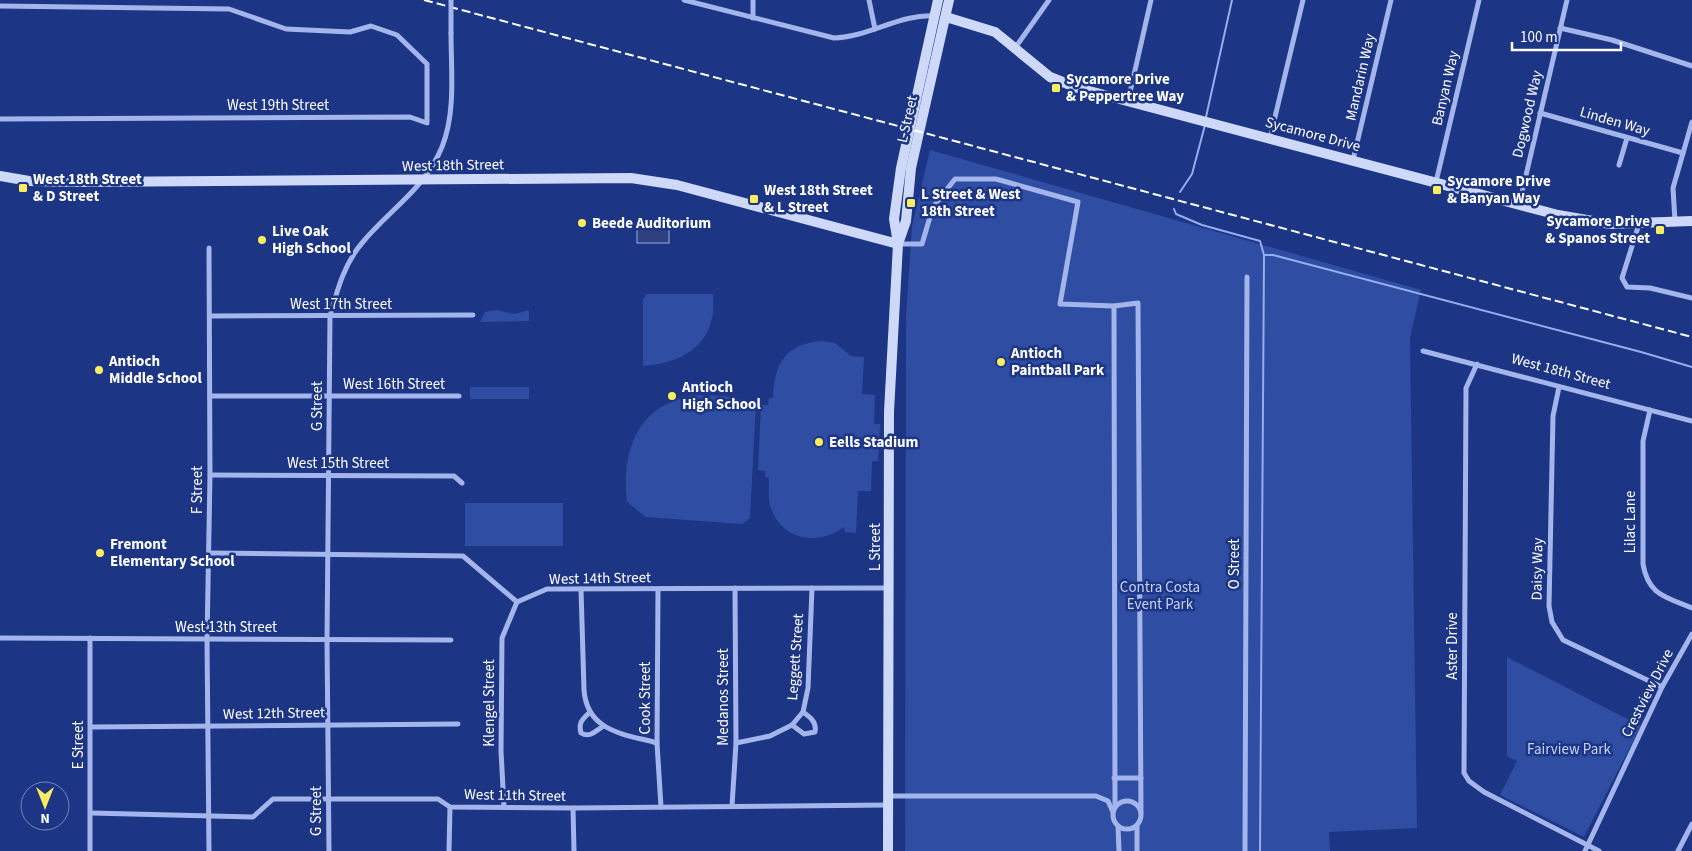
<svg xmlns="http://www.w3.org/2000/svg" width="1692" height="851" viewBox="0 0 1692 851" font-family="'Source Sans 3',sans-serif">
	<rect width="100%" height="100%" fill="#1c3585"/>
	<g fill="#2f4da3">
		<polygon points="930,150 1421,290 1410,338 1417,828 1329,832 1330,851 905,851 906,317 912,226"/>
		<path d="M 647,294 L 713,294 C 713,302 714,311 712,318 C 705,352 673,364 643,366 L 643,299 Z"/>
		<polygon points="496,310 515,314 529,310 529,321 480,322 485,312"/>
		<path d="M 822,341 L 835,343 L 851,356 L 864,357 L 862,394 L 875,395 L 874,424 L 880,424 L 878,461 L 872,461 L 871,491 L 858,491 L 856,533 L 845,532 L 844,527 C 817,547 780,540 770,505 C 768,497 769,486 769,478 L 765,477 L 765,471 L 758,470 L 761,405 L 768,405 L 769,398 L 773,398 C 774,365 785,343 822,341 Z"/>
		<rect x="470" y="387" width="59" height="12"/>
		<path d="M 693,395 L 723,396 L 756,402 L 750,518 L 742,524 L 646,517 L 627,502 C 623,471 628,433 654,412 C 665,403 680,399 693,395 Z"/>
		<rect x="465" y="503" width="98" height="43"/>
		<polygon points="1507,657 1641,726 1584,837 1500,795 1517,761 1507,756"/>
	</g>
	<rect fill="#2e417d" stroke="#96aded" x="637" y="219" width="32" height="24"/>
	<g fill="none" stroke-linecap="round" stroke-linejoin="round">
		<g stroke="#96aded" stroke-width="2">
			<polyline points="1206,117 1232,0"/>
			<polyline points="1180,192 1192,174 1205,125"/>
			<polyline points="1174,209 1176,214 1202,225 1260,241 1264,255 1260,851"/>
			<polyline points="1264,255 1273,255 1641,352 1692,367"/>
		</g>
		<g stroke="#a3b5eb" stroke-width="5">
			<path d="M 684,0 L 834,38 C 869,37 901,13 936,16"/>
			<polyline points="753,0 753,18"/>
			<polyline points="869,0 875,29"/>
			<polyline points="0,6 229,9 286,29 350,32 371,26 397,35 427,64 427,123 410,117 0,119"/>
			<polyline points="1560,28 1612,40 1692,66"/>
			<polyline points="1015,48 1049,0"/>
			<polyline points="1128,101 1151,0"/>
			<polyline points="1540,113 1683,153"/>
			<polyline points="1270,138 1303,0"/>
			<polyline points="1353,160 1391,0"/>
			<polyline points="1619,165 1627,138"/>
			<polyline points="1436,182 1479,0"/>
			<polyline points="1519,205 1567,0"/>
			<polyline points="1675,221 1673,188 1692,122"/>
			<polyline points="1639,224 1622,278 1627,287 1650,288 1692,298"/>
			<polyline points="898,244 922,244 933,207 955,179 996,179 1078,202 1060,304 1114,306 1138,303 1141,813"/>
			<polyline points="1114,306 1115,807"/>
			<polyline points="210,316 473,315"/>
			<polyline points="1423,351 1692,421"/>
			<polyline points="1477,364 1466,388 1464,773 1469,781 1484,792 1599,851"/>
			<polyline points="1559,387 1553,416 1549,606 1552,622 1563,640 1662,687"/>
			<polyline points="210,396 459,396"/>
			<path d="M 1650,410 L 1643,441 L 1643,564 C 1648,595 1666,597 1692,608"/>
			<polyline points="210,475 454,476 462,483"/>
			<polyline points="209,553 463,556 517,602 547,589 889,588"/>
			<path d="M 581,589 L 584,690 C 587,732 625,734 657,743"/>
			<polyline points="658,590 657,743 661,807"/>
			<polyline points="0,638 451,640"/>
			<polyline points="90,638 90,851"/>
			<path d="M 590,712 C 583,719 578,722 581,733 C 589,738 595,732 602,727"/>
			<path d="M 792,725 L 804,734 L 815,732 C 817,722 810,717 803,712"/>
			<polyline points="91,727 458,724"/>
			<polyline points="736,743 770,736 792,725 803,712 808,688 812,588"/>
			<polyline points="1114,778 1141,778"/>
			<polyline points="888,796 1096,796 1108,801 1113,812"/>
			<circle cx="1127" cy="815" r="14"/>
			<polyline points="732,806 736,743 735,588"/>
			<polyline points="504,807 501,751 502,638 517,602"/>
			<polyline points="573,808 574,851"/>
			<polyline points="91,813 253,817 273,799 438,799 450,807 573,808 888,805"/>
			<polyline points="1118,826 1119,851"/>
			<polyline points="1137,826 1137,851"/>
			<polyline points="209,851 207,640 210,475 209,248"/>
			<path d="M 329,851 L 327,640 L 330,316 C 337,291 344,264 362,243 C 390,209 424,190 442,147 C 456,112 451,70 451,33"/>
			<polyline points="449,851 450,807"/>
			<polyline points="1245,851 1247,277"/>
			<polyline points="1585,851 1662,687 1692,634"/>
			<polyline points="1678,851 1692,824"/>
		</g>
		<g stroke="#ced8f8" stroke-width="10">
			<polyline points="946,17 995,32 1050,77 1078,88 1558,215 1610,224 1692,221"/>
			<polyline points="0,176 29,181 77,182 631,178 677,185 898,244"/>
			<polyline points="899,241 906,221 911,168 949,0"/>
			<polyline points="888,851 889,412 898,244 894,219 901,168 938,0"/>
		</g>
		<polyline stroke="#fff" stroke-width="2" stroke-dasharray="9 4" stroke-linecap="butt" points="424,0 1692,337"/>
		<polyline stroke="#a3b5eb" stroke-width="5" points="451,0 451,33"/>
	</g>
	<g fill="#fced60" stroke="#1c3585" stroke-width="2">
		<rect x="1051" y="83" width="10" height="10" rx="2.5"/>
		<rect x="18" y="183" width="10" height="10" rx="2.5"/>
		<rect x="1432" y="185" width="10" height="10" rx="2.5"/>
		<rect x="749" y="194" width="10" height="10" rx="2.5"/>
		<rect x="906" y="198" width="10" height="10" rx="2.5"/>
		<circle cx="582" cy="223" r="5"/>
		<rect x="1655" y="225" width="10" height="10" rx="2.5"/>
		<circle cx="262" cy="240" r="5"/>
		<circle cx="1001" cy="362" r="5"/>
		<circle cx="99" cy="370" r="5"/>
		<circle cx="672" cy="396" r="5"/>
		<circle cx="819" cy="442" r="5"/>
		<circle cx="100" cy="553" r="5"/>
	</g>
	<g text-anchor="middle" stroke-width="5" stroke-linejoin="round" paint-order="stroke">
		<g font-size="15" fill="#fff" stroke="#1c3585">
			<text transform="translate(1360 77) rotate(-77)" y="5">Mandarin Way</text>
			<text transform="translate(1445 88) rotate(-77)" y="5">Banyan Way</text>
			<text x="278" y="110">West 19th Street</text>
			<text transform="translate(1527 114) rotate(-77)" y="5">Dogwood Way</text>
			<text transform="translate(907 119) rotate(-77)" y="5">L Street</text>
			<text transform="translate(1615 121) rotate(16)" y="5">Linden Way</text>
			<text transform="translate(1313 134) rotate(15)" y="5">Sycamore Drive</text>
			<text transform="translate(453 165) rotate(-1)" y="5">West 18th Street</text>
			<text x="341" y="309">West 17th Street</text>
			<text transform="translate(1561 371) rotate(15)" y="5">West 18th Street</text>
			<text x="394" y="389">West 16th Street</text>
			<text transform="translate(317 406) rotate(-90)" y="5">G Street</text>
			<text x="338" y="468">West 15th Street</text>
			<text transform="translate(197 490) rotate(-90)" y="5">F Street</text>
			<text transform="translate(1630 522) rotate(-90)" y="5">Lilac Lane</text>
			<text transform="translate(875 547) rotate(-90)" y="5">L Street</text>
			<text transform="translate(1234 564) rotate(-90)" y="5">O Street</text>
			<text transform="translate(1537 569) rotate(-89)" y="5">Daisy Way</text>
			<text transform="translate(600 578) rotate(-1)" y="5">West 14th Street</text>
			<text x="226" y="632">West 13th Street</text>
			<text transform="translate(1452 646) rotate(-90)" y="5">Aster Drive</text>
			<text transform="translate(795 657) rotate(-86)" y="5">Leggett Street</text>
			<text transform="translate(1647 693) rotate(-63)" y="5">Crestview Drive</text>
			<text transform="translate(723 697) rotate(-90)" y="5">Medanos Street</text>
			<text transform="translate(645 698) rotate(-90)" y="5">Cook Street</text>
			<text transform="translate(489 703) rotate(-90)" y="5">Klengel Street</text>
			<text transform="translate(274 713) rotate(-1)" y="5">West 12th Street</text>
			<text transform="translate(78 745) rotate(-90)" y="5">E Street</text>
			<text transform="translate(515 795) rotate(1)" y="5">West 11th Street</text>
			<text transform="translate(316 811) rotate(-90)" y="5">G Street</text>
		</g>
		<g font-size="15" font-weight="bold" fill="#fff" stroke="#1c3585" text-anchor="start">
			<text x="1066" y="84">Sycamore Drive<tspan x="1066" dy="17">&amp; Peppertree Way</tspan></text>
			<text x="33" y="184">West 18th Street<tspan x="33" dy="17">&amp; D Street</tspan></text>
			<text x="1447" y="186">Sycamore Drive<tspan x="1447" dy="17">&amp; Banyan Way</tspan></text>
			<text x="764" y="195">West 18th Street<tspan x="764" dy="17">&amp; L Street</tspan></text>
			<text x="921" y="199">L Street &amp; West<tspan x="921" dy="17">18th Street</tspan></text>
			<text x="1650" y="226" text-anchor="end">Sycamore Drive<tspan x="1650" dy="17">&amp; Spanos Street</tspan></text>
			<text x="592" y="228">Beede Auditorium</text>
			<text x="272" y="236">Live Oak<tspan x="272" dy="17">High School</tspan></text>
			<text x="1011" y="358">Antioch<tspan x="1011" dy="17">Paintball Park</tspan></text>
			<text x="109" y="366">Antioch<tspan x="109" dy="17">Middle School</tspan></text>
			<text x="682" y="392">Antioch<tspan x="682" dy="17">High School</tspan></text>
			<text x="829" y="447">Eells Stadium</text>
			<text x="110" y="549">Fremont<tspan x="110" dy="17">Elementary School</tspan></text>
		</g>
		<g font-size="15" fill="#c7d4f8" stroke="#1c3585">
			<text x="1160" y="592">Contra Costa<tspan x="1160" dy="17">Event Park</tspan></text>
			<text x="1569" y="754">Fairview Park</text>
		</g>
	</g>
	<g transform="translate(45 806) rotate(180)"><circle r="24" fill="#1c3585" stroke="#7786b6"/>
	<path d="M0-4L9 19L0 12L-9 19Z" fill="#fced60"/>
	<text y="-8" font-size="14" font-weight="bold" text-anchor="middle" fill="#ffffff">N</text>
	</g>
	<path d="M1512 42v8h109v-8" fill="none" stroke="#ffffff" stroke-width="2.5"/>
	<text x="1520" y="42" font-size="15" fill="#ffffff" stroke="#1c3585" stroke-width="4" paint-order="stroke">100 m</text>
</svg>
